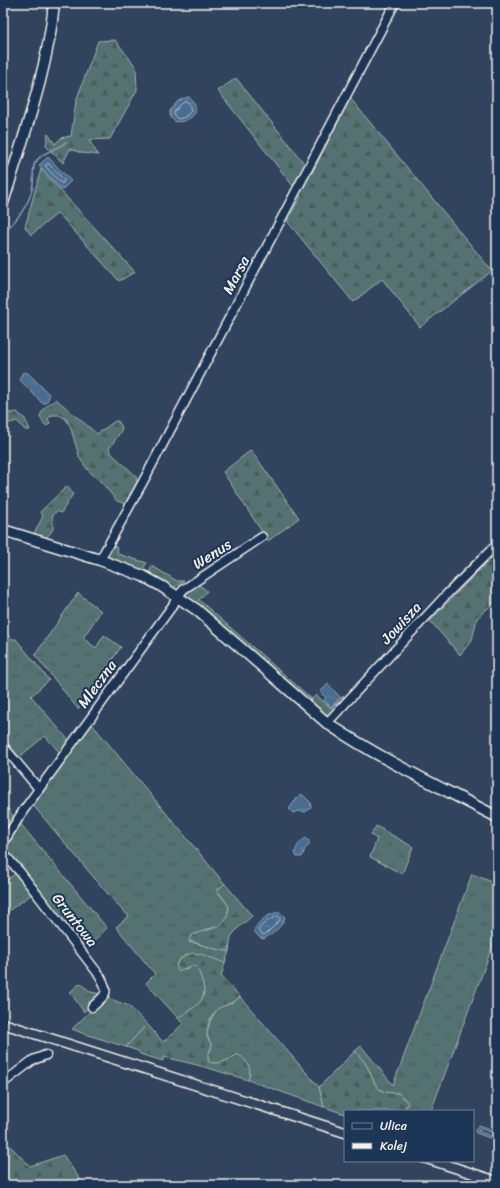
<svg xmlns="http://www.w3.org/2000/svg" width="500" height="1188" viewBox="0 0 500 1188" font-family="Sriracha,sans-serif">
	<defs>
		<pattern id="grass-tufts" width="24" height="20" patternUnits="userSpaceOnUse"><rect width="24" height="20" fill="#537271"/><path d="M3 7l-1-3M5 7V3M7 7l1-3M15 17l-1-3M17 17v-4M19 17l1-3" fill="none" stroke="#4e5b59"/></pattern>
		<pattern id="forest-firs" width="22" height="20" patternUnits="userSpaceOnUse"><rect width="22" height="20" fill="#537271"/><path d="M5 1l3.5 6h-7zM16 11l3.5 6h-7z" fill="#4e5b59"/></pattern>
		<pattern id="water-ripples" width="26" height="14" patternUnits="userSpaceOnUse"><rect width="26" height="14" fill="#4a6c91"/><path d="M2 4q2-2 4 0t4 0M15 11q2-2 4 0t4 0" fill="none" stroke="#6581a0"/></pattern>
	</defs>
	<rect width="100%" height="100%" fill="#31435d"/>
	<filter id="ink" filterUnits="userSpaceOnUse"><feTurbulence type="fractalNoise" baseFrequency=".025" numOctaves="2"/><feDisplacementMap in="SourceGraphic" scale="8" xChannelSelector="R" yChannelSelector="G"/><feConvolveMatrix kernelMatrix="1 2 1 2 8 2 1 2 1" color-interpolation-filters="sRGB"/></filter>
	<g filter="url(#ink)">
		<g fill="url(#grass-tufts)" stroke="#a4b2ac">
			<polygon points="112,544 117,548 118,554 147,563 142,570 109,557 107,553"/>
			<polygon points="152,566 177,581 184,581 173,588 149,573"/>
			<path d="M 195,584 L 202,587 L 207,591 L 199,600 L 312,699 L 316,695 L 331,708 L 343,696 L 344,699 C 338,705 332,716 323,715 L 185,596 L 184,594 Z"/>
			<polygon points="78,593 101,611 83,638 96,648 104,635 121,647 78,709 35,655"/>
			<polygon points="6,633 11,639 16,639 49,680 31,696 70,742 61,754 45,736 19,757 3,738 3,697 8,692 3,687 3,636"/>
			<path d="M 91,723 L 225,884 L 217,891 L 229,906 L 227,917 L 221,925 L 205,930 L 189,942 C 203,944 215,951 229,951 L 225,963 L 186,955 L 181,958 L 176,965 L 186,969 L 191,966 L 196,966 C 199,970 200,975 202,980 C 210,1003 193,1007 178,1018 L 146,983 L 155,974 L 116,927 L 129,916 L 123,911 L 96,880 L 32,804 Z"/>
			<polygon points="3,803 15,818 3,839"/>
			<path d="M 19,822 L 107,928 C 100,934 91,949 80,945 L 48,904 L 49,902 L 4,850 L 5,846 Z"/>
			<polygon points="376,826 413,847 402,874 370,857 377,839 371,835"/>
			<polygon points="16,873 32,894 3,915 3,883"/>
			<path d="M 472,874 L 497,884 L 497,934 L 431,1111 L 403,1111 L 408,1103 L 399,1093 C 375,1094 376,1085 367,1066 C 364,1061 359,1056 355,1051 L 361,1046 L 393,1085 Z"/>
			<polygon points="81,984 91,992 100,994 84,1012 70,992 78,985"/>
			<polygon points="105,997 129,1006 147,1024 126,1047 82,1033 72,1029"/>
			<path d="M 240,997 L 319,1087 L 324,1107 L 248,1080 C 252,1069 248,1061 237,1055 C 229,1059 217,1067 208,1061 L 208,1055 L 211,1049 L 207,1033 L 210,1021 L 218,1008 L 232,1003 Z"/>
		</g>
		<g fill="url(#forest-firs)" stroke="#a4b2ac">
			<polygon points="115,40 136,67 137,90 110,139 89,140 98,155 82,153 70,149 63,163 46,146 48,134 55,144 61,138 71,136 76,101 98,41"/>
			<polygon points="236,78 312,173 350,98 492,271 420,327 382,279 353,302 287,221 301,196 218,91"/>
			<polygon points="41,169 135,272 119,281 58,213 31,235 25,227"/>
			<polygon points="56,399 97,434 115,421 118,421 122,427 121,431 109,449 111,453 136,476 137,482 125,504 117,501 101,482 88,470 80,459 70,426 66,419 59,415 52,415 48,419 50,423 47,426 43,423 40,416 44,408"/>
			<polygon points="3,412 11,413 17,412 25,419 30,430 25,430 17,421 3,425"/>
			<polygon points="251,450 299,518 268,541 223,472"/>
			<path d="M 67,486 L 73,494 L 61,513 L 57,511 L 52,516 C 54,529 55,528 46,538 L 34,534 L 43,516 L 40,512 Z"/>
			<polygon points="497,554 497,600 477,618 472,640 460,655 430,621 487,562"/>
			<path d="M 225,884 L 252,916 L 237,929 L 231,937 L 229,951 C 216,951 203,944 189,941 L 191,936 C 209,926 227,933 229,906 L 217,890 Z"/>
			<path d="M 193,953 L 201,954 L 225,963 L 221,976 L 240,997 C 234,1003 226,1004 219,1008 C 210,1014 207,1027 207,1037 L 212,1045 L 208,1055 L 208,1061 C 217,1067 229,1059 237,1055 L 241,1056 C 249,1063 252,1070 248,1080 L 201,1066 L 164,1057 L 163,1061 L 140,1054 L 138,1051 L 126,1047 L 147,1024 L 163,1042 L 183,1024 L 178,1018 C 193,1007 210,1002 202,980 C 200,975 199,970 196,966 L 191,966 L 178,971 L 176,965 C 181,958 185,955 193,953 Z"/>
			<path d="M 355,1051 C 359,1056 364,1061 367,1066 C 376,1085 375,1094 399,1093 L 408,1103 L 403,1111 L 345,1111 L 345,1114 L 324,1107 L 319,1087 Z"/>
			<polygon points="3,1139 30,1166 63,1155 84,1185 3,1185"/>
		</g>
		<g fill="url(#water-ripples)" stroke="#8ea1b4">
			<path d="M 187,97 L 189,97 C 194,101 197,107 195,113 C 189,122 169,128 170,111 L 178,101 Z"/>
			<polygon points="48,157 71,181 62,190 39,165"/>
			<polygon points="23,372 28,373 49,394 49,397 46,403 42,403 20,380 20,377"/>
			<polygon points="328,684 340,697 331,707 324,700 326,698 320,692"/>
			<polygon points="300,794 303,795 310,802 311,807 306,812 299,811 293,813 289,809"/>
			<path d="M 306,838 L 309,841 L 309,845 L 305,849 L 302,857 L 297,857 L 295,853 C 296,847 300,841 306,838 Z"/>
			<path d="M 280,912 L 285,917 C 283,926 271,936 263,939 L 259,937 L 254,931 C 257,921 270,913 280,912 Z"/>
			<polygon points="479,1125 497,1131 497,1134 481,1129 478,1131 497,1138 497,1141 476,1133 475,1130"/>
		</g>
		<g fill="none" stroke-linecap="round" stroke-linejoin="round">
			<g stroke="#b0bcc5" stroke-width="1">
				<polygon points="186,101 189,103 191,111 185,117 178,119 174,115 174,112 180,105"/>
				<polygon points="48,163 64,180 63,183 61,183 46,167 46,165"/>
				<path d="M 278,916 L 280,918 L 280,920 L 266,934 L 263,935 L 258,930 C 262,924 271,918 278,916 Z"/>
			</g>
			<path stroke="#8ea1b4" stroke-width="1.5" d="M 3,228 L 6,229 L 9,227 C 20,216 31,201 33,184 C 34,178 32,168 35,163 C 42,151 57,150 66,142"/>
			<g stroke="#f4f1e8" stroke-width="11">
				<g id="minor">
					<polyline points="100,560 145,478 395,3"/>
					<polyline points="327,723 448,593 497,544"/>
					<polyline points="3,746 39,789"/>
					<polyline points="3,843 23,811 173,605 178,596 184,589 262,537"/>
					<path d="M 3,853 L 20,872 L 100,976 C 110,994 106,994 92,1007"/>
					<polyline points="3,1083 33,1060 46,1055"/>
				</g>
			</g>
			<g stroke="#f4f1e8" stroke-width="13">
				<g id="major">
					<path d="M 3,203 C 23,137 48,71 54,3"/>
					<path d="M 3,530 L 100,560 L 143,576 L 161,586 L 197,610 L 327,723 C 380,759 440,787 497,817"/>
				</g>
			</g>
			<use href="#minor" stroke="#1d3557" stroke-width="8"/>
			<use href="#major" stroke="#1d3557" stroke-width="10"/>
			<g stroke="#f4f1e8" stroke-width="1.5">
				<polyline points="3,1018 345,1127"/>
				<polyline points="3,1029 345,1138"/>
				<polyline points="417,1161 492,1185"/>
				<polyline points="451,1161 497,1176"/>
			</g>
		</g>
	</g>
	<g text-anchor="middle" stroke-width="4" stroke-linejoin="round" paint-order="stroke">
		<g font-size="15" fill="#f4f1e8" stroke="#1d3557">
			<text transform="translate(236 275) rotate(-62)" y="5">Marsa</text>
			<text transform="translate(212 554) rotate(-33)" y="5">Wenus</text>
			<text transform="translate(401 623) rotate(-47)" y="5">Jowisza</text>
			<text transform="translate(97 684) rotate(-54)" y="5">Mleczna</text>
			<text transform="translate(75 920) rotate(52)" y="5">Gruntowa</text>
		</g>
	</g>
	<rect width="500" height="1188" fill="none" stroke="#1d3557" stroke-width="16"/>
	<rect x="8" y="8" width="484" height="1172" fill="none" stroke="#f4f1e8" stroke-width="1.5" filter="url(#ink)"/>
	<rect x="344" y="1110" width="130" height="52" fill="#1d3557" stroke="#738091"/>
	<rect x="352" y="1123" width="20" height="6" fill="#1d3557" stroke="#738091"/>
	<text x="380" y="1130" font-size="12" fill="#f4f1e8">Ulica</text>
	<rect x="352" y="1143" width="20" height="6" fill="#f4f1e8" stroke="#738091"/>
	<text x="380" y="1150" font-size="12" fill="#f4f1e8">Kolej</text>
</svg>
